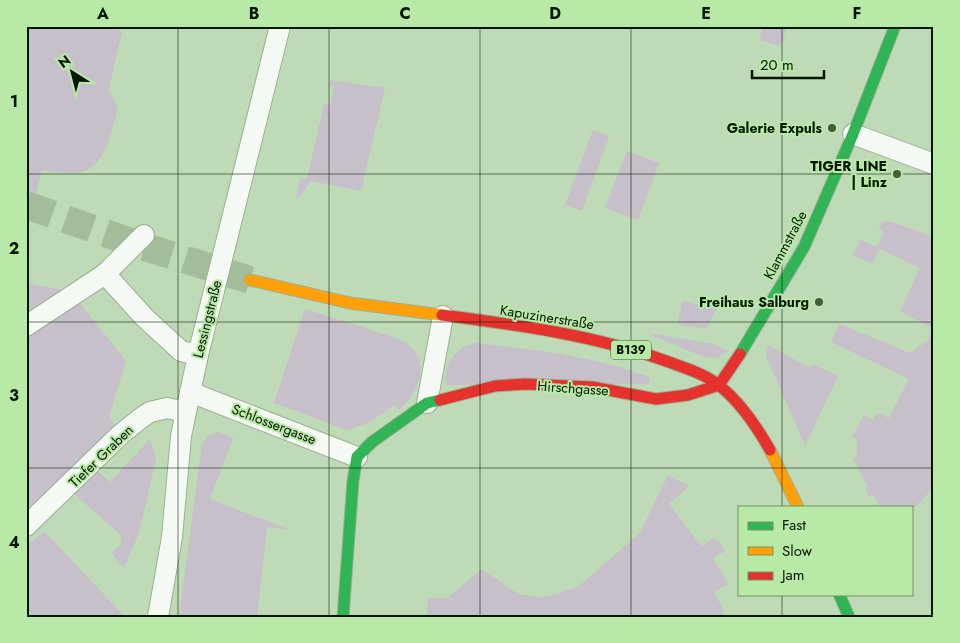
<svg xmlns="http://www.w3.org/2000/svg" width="960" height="643" viewBox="0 0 960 643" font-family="Jost,sans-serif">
	<rect width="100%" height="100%" fill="#bfdab6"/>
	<g fill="#c7bfca">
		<path d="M 26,26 L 110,26 L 122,32 L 109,89 L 118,109 C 110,133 107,167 78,173 C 67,175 53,171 42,170 L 26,234 Z"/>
		<polygon points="763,26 787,26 781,46 759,40"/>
		<polygon points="330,80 385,88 361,191 311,181 298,198 296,198 300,178 307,179 324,104 330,105 334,87 329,86"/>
		<polygon points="593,130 609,136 582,211 565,205"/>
		<polygon points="627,151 659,163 638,220 605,208"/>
		<polygon points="889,221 934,237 934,329 900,311 920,268 880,249 872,264 853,255 860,240 877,247 884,232 879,229 882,222"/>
		<polygon points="26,283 68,291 26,318"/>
		<polygon points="77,300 126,361 109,417 117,428 33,508 26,502 26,332"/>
		<polygon points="682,301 717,309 706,329 678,324"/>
		<path d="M 305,309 C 330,317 354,324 379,333 C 387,335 397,337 404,342 C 433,359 419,393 399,410 L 395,405 L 368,423 L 347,430 L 274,403 Z"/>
		<polygon points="839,324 910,353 927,341 934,330 934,487 911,511 911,507 880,507 874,495 869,497 865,487 868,487 853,458 857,457 857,439 852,437 864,415 873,420 877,413 889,418 909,379 831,342"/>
		<polygon points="646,333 714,344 728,351 717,358 704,357"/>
		<path d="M 478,343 C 535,350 595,356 648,377 L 650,380 L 648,384 L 447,385 C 441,364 458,345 478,343 Z"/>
		<polygon points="768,345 810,368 813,364 838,376 805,446 766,356"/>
		<polygon points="217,431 233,438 210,499 290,530 267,527 257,617 179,617 202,443 208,436"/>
		<polygon points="150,439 156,459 139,533 124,568 111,553 121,545 121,535 72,492 95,468 110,482"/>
		<polygon points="668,475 689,486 669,504 702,547 713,538 719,542 725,551 713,558 728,584 714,592 723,609 724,617 427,617 428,598 447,598 482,569 518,594 538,597 557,594 579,586 640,533"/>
		<polygon points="45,532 125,617 26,617 26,545"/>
	</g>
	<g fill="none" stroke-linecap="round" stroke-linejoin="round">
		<polyline stroke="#a3bd9b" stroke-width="28" stroke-dasharray="28 14" stroke-linecap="butt" points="26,205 142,246 250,280"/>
		<g stroke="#9bb093" stroke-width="22">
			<g id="street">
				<polyline points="853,134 934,164"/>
				<polyline points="105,274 145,318 181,351 198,355"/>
				<polyline points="26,326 105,274 144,235"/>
				<polyline points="190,392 357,457"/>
				<polyline points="427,403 443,316"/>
				<polyline points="26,526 121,434 141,418 150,412 167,408 186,412"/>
				<polyline points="158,617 172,537 181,436 186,412 198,355 280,26"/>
			</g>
		</g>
		<g stroke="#9bb093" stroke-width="13">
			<g id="fast">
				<polyline points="740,354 804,247 853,134 895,26"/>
				<polyline points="839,594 849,617"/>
				<polyline points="343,617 353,481 357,457 372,442 427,403 440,400"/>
			</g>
		</g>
		<g stroke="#9bb093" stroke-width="13">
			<g id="slow">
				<polyline points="250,280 350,303 442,315"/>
				<polyline points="770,450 798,507"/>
			</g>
		</g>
		<g stroke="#9bb093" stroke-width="13">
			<g id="jam">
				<path d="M 442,315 C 518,325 594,335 666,361 C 685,368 706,374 721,387 C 742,404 757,427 770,450"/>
				<polyline points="440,400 495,386 525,384 592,387 656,399 688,395 719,385 740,354"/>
			</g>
		</g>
		<use href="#street" stroke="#f5f9f4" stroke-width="20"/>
		<use href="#fast" stroke="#30b455" stroke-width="11"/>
		<use href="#slow" stroke="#ff9f0a" stroke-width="11"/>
		<use href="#jam" stroke="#e5322d" stroke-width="11"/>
	</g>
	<path fill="none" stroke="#051601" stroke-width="1" stroke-opacity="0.55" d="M 178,26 L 178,617M 329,26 L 329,617M 480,26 L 480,617M 631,26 L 631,617M 782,26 L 782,507M 26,174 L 934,174M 26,322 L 934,322M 26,468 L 934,468M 782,594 L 782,617"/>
	<g fill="#465b40" stroke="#b8e9a7" stroke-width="2">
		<circle cx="832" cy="128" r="5"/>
		<circle cx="897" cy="174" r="5"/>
		<circle cx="819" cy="302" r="5"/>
	</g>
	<g text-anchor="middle" stroke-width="4" stroke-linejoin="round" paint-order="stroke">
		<rect fill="#b8e9a7" stroke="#3b5533" stroke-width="1" x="611" y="340.5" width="40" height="19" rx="4"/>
		<g font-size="12" font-weight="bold" fill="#051601">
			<text x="631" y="354">B139</text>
		</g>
		<g font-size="14" font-weight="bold" fill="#051601" stroke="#b8e9a7" text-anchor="end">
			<text x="822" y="133">Galerie Expuls</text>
			<text x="887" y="171">TIGER LINE<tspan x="887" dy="16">| Linz</tspan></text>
			<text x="809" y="307">Freihaus Salburg</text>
		</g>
		<g font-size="14" fill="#051601" stroke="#b8e9a7">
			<text transform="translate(785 245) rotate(-62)" y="5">Klammstraße</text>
			<text transform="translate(547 317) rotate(9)" y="5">Kapuzinerstraße</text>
			<text transform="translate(207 319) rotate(-76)" y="5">Lessingstraße</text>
			<text transform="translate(573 388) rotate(4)" y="5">Hirschgasse</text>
			<text transform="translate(274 424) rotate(21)" y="5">Schlossergasse</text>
			<text transform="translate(101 456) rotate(-44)" y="5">Tiefer Graben</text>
		</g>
	</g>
	<rect width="960" height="643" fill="none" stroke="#b8e9a7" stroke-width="55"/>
	<rect x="738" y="506" width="175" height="90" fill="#b8e9a7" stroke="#709565"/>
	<rect x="748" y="522" width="25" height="8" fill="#30b455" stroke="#709565"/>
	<text x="782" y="530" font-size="15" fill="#051601">Fast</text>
	<rect x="748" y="547" width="25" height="8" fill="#ff9f0a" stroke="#709565"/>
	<text x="782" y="556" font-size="15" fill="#051601">Slow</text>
	<rect x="748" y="572" width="25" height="8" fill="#e5322d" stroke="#709565"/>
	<text x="782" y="580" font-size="15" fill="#051601">Jam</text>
	<g transform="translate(72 72) rotate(324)" stroke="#b8e9a7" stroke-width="4" paint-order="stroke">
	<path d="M0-4L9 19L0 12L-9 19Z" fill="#051601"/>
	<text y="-8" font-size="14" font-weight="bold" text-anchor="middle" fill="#051601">N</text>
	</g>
	<path d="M752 70v8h72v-8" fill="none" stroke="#051601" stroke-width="2.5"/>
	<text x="760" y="70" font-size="15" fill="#051601" stroke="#b8e9a7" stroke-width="4" paint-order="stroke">20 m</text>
	<rect x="28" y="28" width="904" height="588" fill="none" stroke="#051601" stroke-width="2"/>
	<g font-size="16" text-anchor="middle" font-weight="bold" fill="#051601">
		<text x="103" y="19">A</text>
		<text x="254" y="19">B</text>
		<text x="405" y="19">C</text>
		<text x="555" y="19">D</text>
		<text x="706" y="19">E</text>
		<text x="857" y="19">F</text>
		<text x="14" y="107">1</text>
		<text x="14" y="254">2</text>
		<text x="14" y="401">3</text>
		<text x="14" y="548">4</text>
	</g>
</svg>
